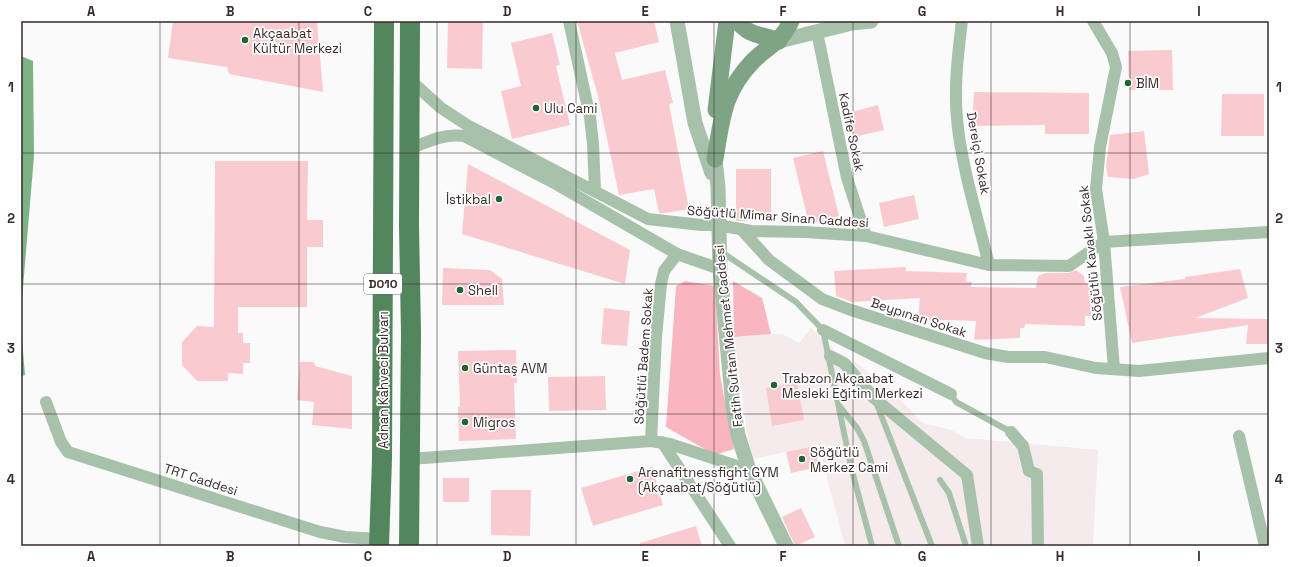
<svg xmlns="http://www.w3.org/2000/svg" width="1290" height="567" viewBox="0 0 1290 567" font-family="'Space Grotesk',sans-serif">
	<rect width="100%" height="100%" fill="#fafafa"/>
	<polygon fill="#f5ebec" points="811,328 835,351 858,364 891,389 922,423 951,430 966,438 1098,450 1093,546 845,546 818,445 753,459 747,432 734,337 771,334 782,334 799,343"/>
	<g fill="#fab6c0">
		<polygon points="685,281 715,286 720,375 734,449 715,455 666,427 676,286"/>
		<polygon points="733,281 762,298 771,334 734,337"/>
	</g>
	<g fill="#7bb385">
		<polygon points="21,56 33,61 34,156 21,311"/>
		<polygon points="21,328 25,375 21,376"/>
	</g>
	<g fill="#f9cad0">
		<polygon points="173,21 317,21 323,92 229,74 227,67 168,58"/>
		<polygon points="448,21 483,21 482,69 447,68"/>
		<polygon points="577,21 654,21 659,42 615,53 622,80 665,70 673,103 669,104 689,209 666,213 659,213 654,189 619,195 598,96"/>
		<polygon points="552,33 560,65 556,66 570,125 512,139 501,91 521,86 511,43"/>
		<polygon points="1172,50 1173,90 1129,90 1128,51"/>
		<polygon points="974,92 1089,93 1089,134 1045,134 1045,125 972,126"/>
		<polygon points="1222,94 1264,94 1264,136 1221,136"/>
		<polygon points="878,105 884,130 854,137 848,113"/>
		<polygon points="1144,131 1149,174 1134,179 1108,177 1106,168 1110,135"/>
		<polygon points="823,151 839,216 809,224 793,158"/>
		<polygon points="215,161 308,161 307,220 323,220 323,247 307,247 307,307 238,307 238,333 243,333 243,343 250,343 250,363 243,363 243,374 228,373 228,381 197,381 182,365 182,342 197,326 214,327"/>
		<polygon points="468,164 630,250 625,284 462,234"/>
		<rect x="736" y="169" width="35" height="52"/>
		<polygon points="914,195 919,219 884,227 879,203"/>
		<polygon points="906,267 906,271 967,273 966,282 972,282 971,287 1036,288 1038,276 1046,273 1069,273 1076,270 1084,276 1085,283 1091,283 1091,316 1085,316 1085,326 1025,324 1024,328 1020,328 1020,338 974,340 976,321 918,319 920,298 852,302 836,296 834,271"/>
		<polygon points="443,268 490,270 502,279 504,305 442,305"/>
		<polygon points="1240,269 1248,298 1195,318 1269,319 1269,344 1246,344 1248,325 1132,343 1120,287 1185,279 1185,277"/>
		<polygon points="604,308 630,311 627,346 601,344"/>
		<polygon points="516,350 517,383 514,383 516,439 459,441 458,407 460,407 458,351"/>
		<polygon points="300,362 314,362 315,366 352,376 352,429 312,425 314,402 297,400"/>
		<polygon points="605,376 606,410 549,411 548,377"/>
		<polygon points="797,382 804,420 772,426 766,388"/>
		<polygon points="814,446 819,467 791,473 786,452"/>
		<polygon points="652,467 663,505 593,526 581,488"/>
		<rect x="443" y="478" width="26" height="24"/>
		<polygon points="491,490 531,490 530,536 491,535"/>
		<polygon points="801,508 815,537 795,546 782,517"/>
		<polygon points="696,526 702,546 640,546 640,543"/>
	</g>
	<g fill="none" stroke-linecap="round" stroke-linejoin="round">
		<g stroke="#a8c1ab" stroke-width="6">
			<polyline points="720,251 796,302 823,330 851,467 872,546"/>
			<polyline points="951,394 956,402 1011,432"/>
			<polyline points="876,402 932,546"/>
			<polyline points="840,407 857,428 864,441 899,546"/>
			<polyline points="940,480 949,493 966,546"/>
		</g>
		<g stroke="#a8c1ab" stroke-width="12">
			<polyline points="569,21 590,117 593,144 595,191"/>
			<path d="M 962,21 C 958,53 954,86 957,119 C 961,165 978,219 989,265"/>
			<polyline points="1093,21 1112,53 1116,67 1100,147 1096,189 1104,242 1114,369"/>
			<polyline points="817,32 847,178 866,236"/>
			<polyline points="409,79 441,108 467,125 648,219 701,225 718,225 751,231 805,232 866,236 989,265 1069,266 1104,242 1269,232"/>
			<path d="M 409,149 C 427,142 444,133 464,136 L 558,185 L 677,254 L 720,269"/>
			<polyline points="741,229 769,260 822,299 848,309 985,353 1008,357 1045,357 1096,368 1139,371 1269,358"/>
			<polyline points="823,330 951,394"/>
			<polyline points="830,356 844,363 874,398 967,475 978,546"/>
			<polyline points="46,402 61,442 68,452 320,532 345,537 379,539"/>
			<polyline points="1011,432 1023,446 1029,471 1037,474 1038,546"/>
			<polyline points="1239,436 1265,546"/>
			<polyline points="651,441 656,337 661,284 664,271 677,254"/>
			<polyline points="662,442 730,546"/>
			<polyline points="410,459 651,441 670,444 749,470"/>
		</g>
		<g stroke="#a8c1ab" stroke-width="15">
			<polyline points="677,21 695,123 712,173"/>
			<polyline points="779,41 852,23 871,21"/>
			<polyline points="715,159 718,187 720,269 733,406 738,435 749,470 786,546"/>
		</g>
		<g stroke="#7fa485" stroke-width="17">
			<path d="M 738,21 C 747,36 765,35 779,41"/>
			<polyline points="716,110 727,21"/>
			<path d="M 715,159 C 722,118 723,92 753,61 C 769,45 781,43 791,21"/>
		</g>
		<g stroke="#54865e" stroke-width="20">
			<polyline points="379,546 382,459 384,21"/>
			<polyline points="409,546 411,333 409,226 410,21"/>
		</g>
	</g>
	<path fill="none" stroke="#38292b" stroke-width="1" stroke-opacity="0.55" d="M 160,21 L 160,546M 299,21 L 299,546M 437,21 L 437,546M 576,21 L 576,546M 714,21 L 714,546M 853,21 L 853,546M 991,21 L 991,546M 1130,21 L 1130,546M 21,153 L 1269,153M 21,284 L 1269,284M 21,414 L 1269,414"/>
	<g fill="#1d6532" stroke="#fff" stroke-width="1.5">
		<circle cx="245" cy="40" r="4"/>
		<circle cx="1128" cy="83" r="4"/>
		<circle cx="536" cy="108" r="4"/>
		<circle cx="499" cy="199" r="4"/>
		<circle cx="460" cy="290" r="4"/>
		<circle cx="465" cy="368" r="4"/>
		<circle cx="774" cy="385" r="4"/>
		<circle cx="465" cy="422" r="4"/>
		<circle cx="802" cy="459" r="4"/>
		<circle cx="630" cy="479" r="4"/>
	</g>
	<g text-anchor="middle" stroke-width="3.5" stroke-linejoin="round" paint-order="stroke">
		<rect fill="#fff" stroke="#74696b" stroke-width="1" x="364" y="274" width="38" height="20" rx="3"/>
		<g font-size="12" font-weight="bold" fill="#38292b">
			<text x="383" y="288">D010</text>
		</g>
		<g font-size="13" fill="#38292b" stroke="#fff" text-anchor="start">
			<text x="253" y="38">Akçaabat<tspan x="253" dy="15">Kültür Merkezi</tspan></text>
			<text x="1136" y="88">BİM</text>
			<text x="544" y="113">Ulu Cami</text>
			<text x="491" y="204" text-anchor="end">İstikbal</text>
			<text x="468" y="295">Shell</text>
			<text x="473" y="373">Güntaş AVM</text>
			<text x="782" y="383">Trabzon Akçaabat<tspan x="782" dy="15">Mesleki Eğitim Merkezi</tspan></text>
			<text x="473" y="427">Migros</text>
			<text x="810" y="457">Söğütlü<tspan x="810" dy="15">Merkez Cami</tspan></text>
			<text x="638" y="477">Arenafitnessfight GYM<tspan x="638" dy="15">(Akçaabat/Söğütlü)</tspan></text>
		</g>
		<g font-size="13" fill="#38292b" stroke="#fff">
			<text transform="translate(852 132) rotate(78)" y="5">Kadife Sokak</text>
			<text transform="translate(979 153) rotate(80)" y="5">Dereiçi Sokak</text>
			<text transform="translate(778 216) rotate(4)" y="5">Söğütlü Mimar Sinan Caddesi</text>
			<text transform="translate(1090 253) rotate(-96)" y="5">Söğütlü Kavaklı Sokak</text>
			<text transform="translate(919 317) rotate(18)" y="5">Beypınarı Sokak</text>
			<text transform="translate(728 336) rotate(-96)" y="5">Fatih Sultan Mehmet Caddesi</text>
			<text transform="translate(643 356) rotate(-86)" y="5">Söğütlü Badem Sokak</text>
			<text transform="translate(383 380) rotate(-90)" y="5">Adnan Kahveci Bulvarı</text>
			<text transform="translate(201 479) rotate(18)" y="5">TRT Caddesi</text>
		</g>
	</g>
	<rect width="1290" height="567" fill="none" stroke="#ffffff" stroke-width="44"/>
	<rect x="22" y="22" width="1246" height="523" fill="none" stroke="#38292b" stroke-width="1.5"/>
	<g font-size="13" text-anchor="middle" font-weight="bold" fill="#38292b">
		<text x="91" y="16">A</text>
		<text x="230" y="16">B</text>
		<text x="368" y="16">C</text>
		<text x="507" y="16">D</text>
		<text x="645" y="16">E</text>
		<text x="783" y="16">F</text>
		<text x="922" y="16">G</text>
		<text x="1060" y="16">H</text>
		<text x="1199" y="16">I</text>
		<text x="11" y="92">1</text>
		<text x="1279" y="92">1</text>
		<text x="11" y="223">2</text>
		<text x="1279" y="223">2</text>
		<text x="11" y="353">3</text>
		<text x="1279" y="353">3</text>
		<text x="11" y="484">4</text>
		<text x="1279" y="484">4</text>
		<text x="91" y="561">A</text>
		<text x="230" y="561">B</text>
		<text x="368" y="561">C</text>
		<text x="507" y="561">D</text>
		<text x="645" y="561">E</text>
		<text x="783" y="561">F</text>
		<text x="922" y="561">G</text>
		<text x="1060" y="561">H</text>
		<text x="1199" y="561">I</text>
	</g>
</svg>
